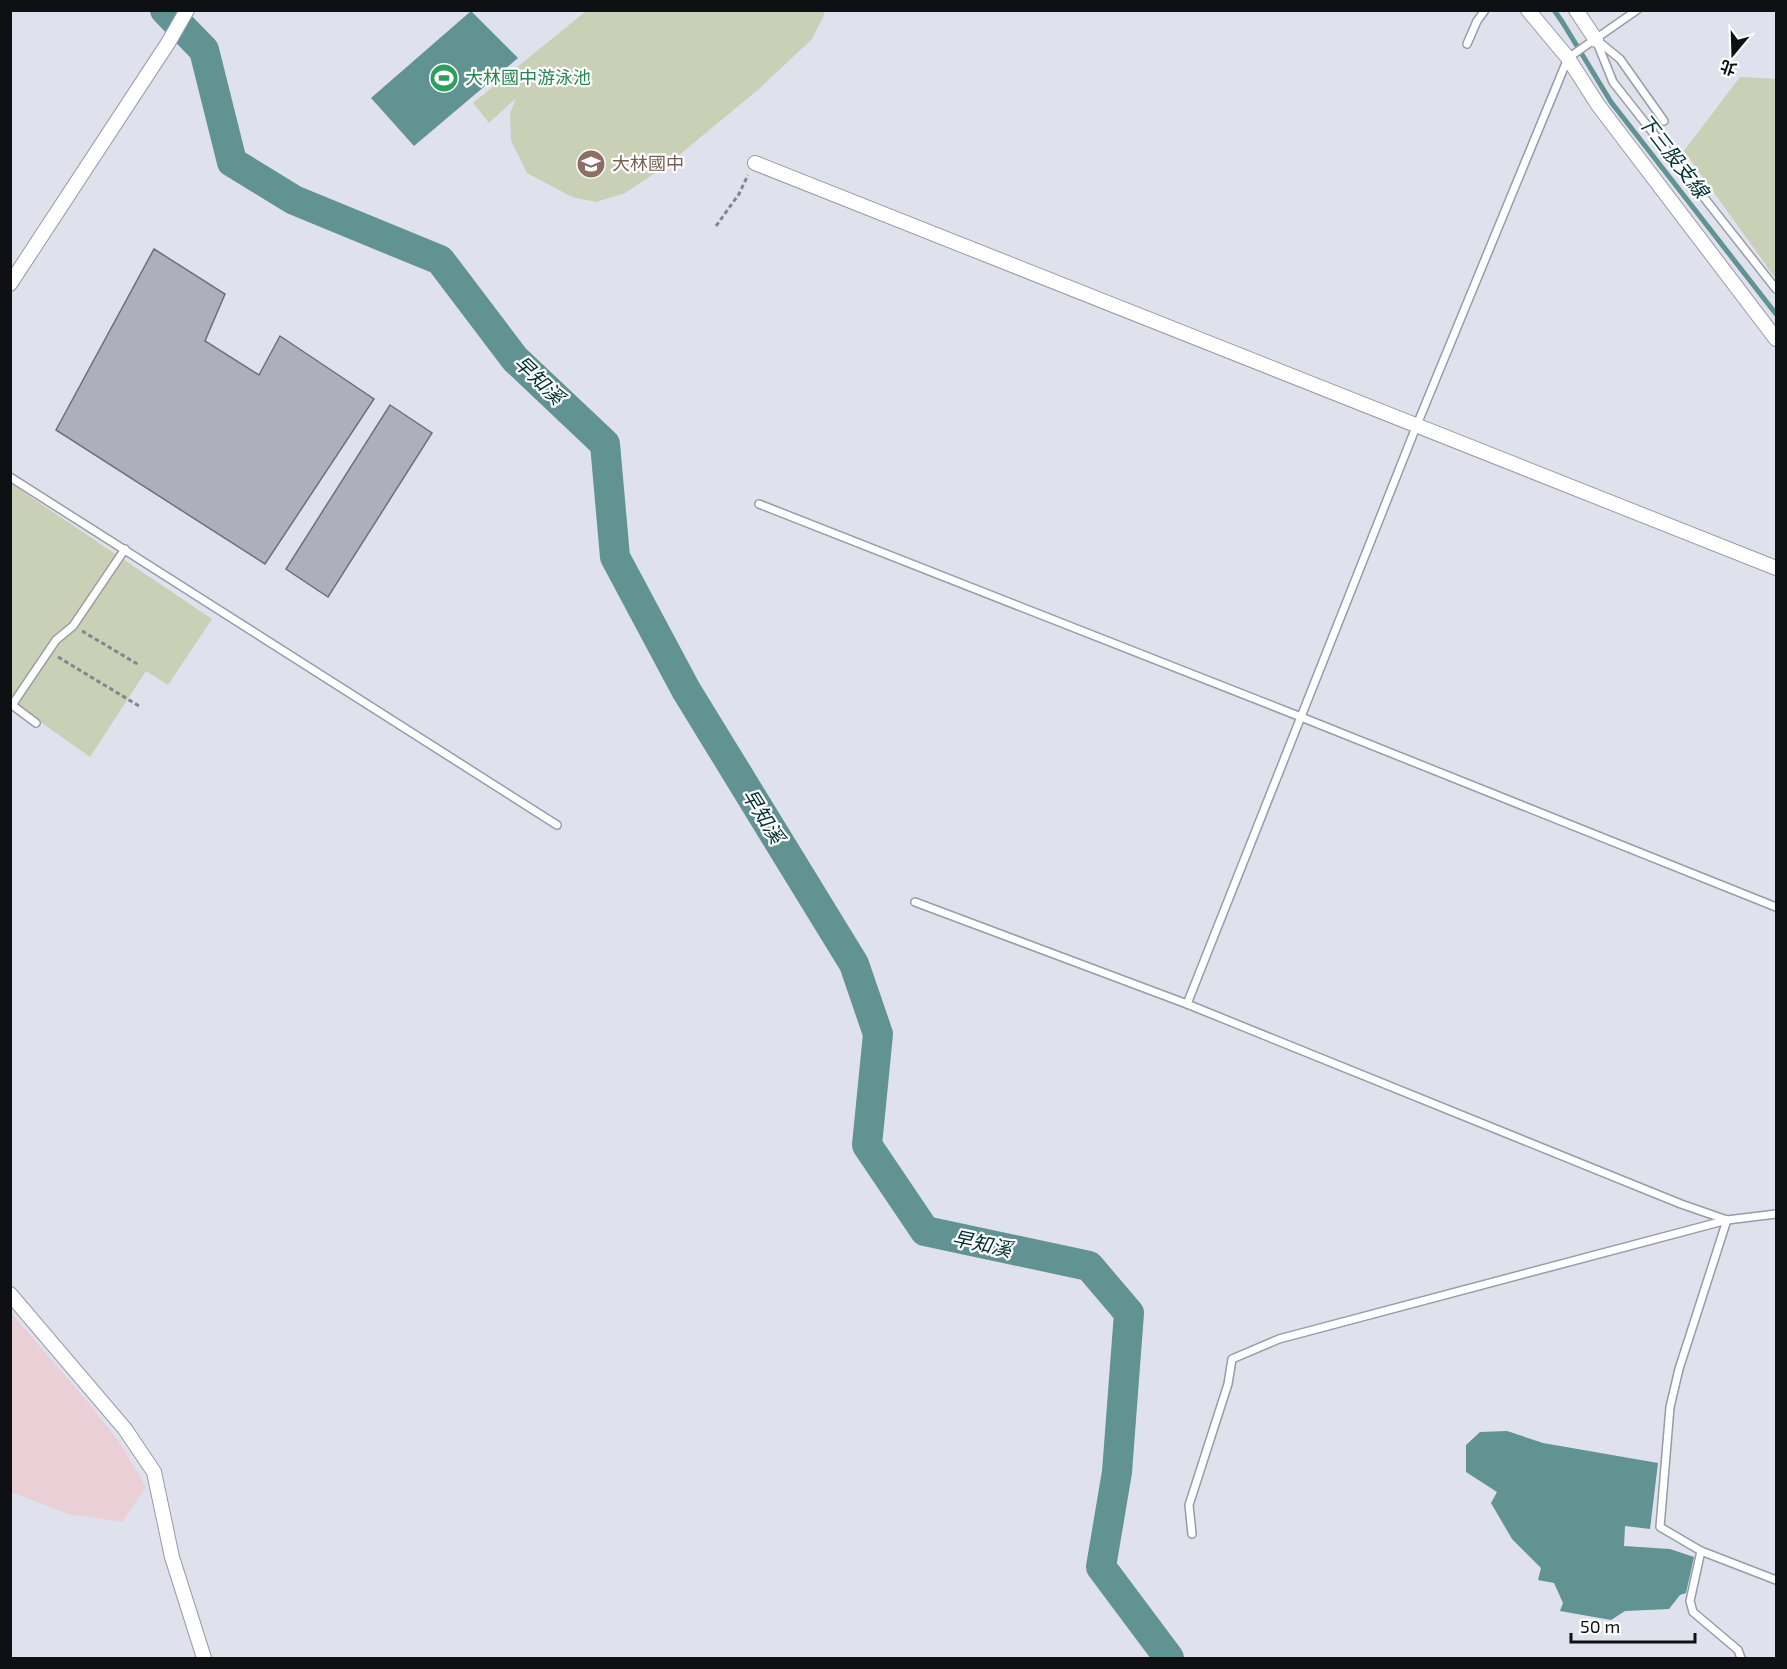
<svg xmlns="http://www.w3.org/2000/svg" width="1787" height="1669" viewBox="0 0 1787 1669" font-family="'Exo 2','Noto Sans TC',sans-serif">
	<rect width="100%" height="100%" fill="#dfe1ed"/>
	<polygon fill="#ead0d6" points="11,1313 81,1394 120,1443 146,1487 122,1522 68,1514 11,1492"/>
	<g fill="#c9d0b6">
		<polygon points="586,11 824,10 824,15 812,39 760,88 666,166 625,193 596,202 572,197 527,173 511,140 510,113 516,98 489,123 473,103"/>
		<polygon points="1740,77 1776,79 1776,279 1684,151"/>
		<polygon points="10,483 212,619 168,685 146,671 90,757 11,701"/>
	</g>
	<g fill="#619393">
		<polygon points="471,11 518,58 414,146 371,98"/>
		<polygon points="1507,1431 1543,1443 1658,1463 1650,1529 1625,1526 1624,1546 1670,1549 1694,1557 1686,1593 1680,1595 1669,1609 1625,1611 1611,1620 1560,1611 1563,1603 1554,1583 1538,1580 1541,1568 1512,1539 1491,1503 1497,1492 1466,1472 1466,1445 1480,1432"/>
	</g>
	<g fill="none" stroke-linecap="round" stroke-linejoin="round">
		<polyline stroke="#619393" stroke-width="5" points="1554,10 1563,23 1611,102 1776,314"/>
		<polyline stroke="#619393" stroke-width="30" points="165,10 204,50 232,162 294,200 440,260 515,359 605,444 615,557 686,690 854,964 878,1034 867,1145 925,1231 1089,1266 1129,1313 1117,1472 1101,1567 1169,1658"/>
	</g>
	<g fill="#aeafbb" stroke="#6d6f79" stroke-width="1.5">
		<polygon points="154,249 225,294 205,341 259,375 280,336 374,399 265,564 56,430"/>
		<polygon points="390,405 432,433 328,597 286,569"/>
	</g>
	<g fill="none" stroke-linecap="round" stroke-linejoin="round">
		<g stroke="#999ba6" stroke-width="10">
			<g id="service">
				<polyline points="1596,40 1613,82 1776,289"/>
				<polyline points="1598,41 1620,59 1664,121"/>
				<polyline points="1467,44 1477,21 1485,10"/>
				<polyline points="10,477 557,825"/>
				<polyline points="759,504 1301,717 1776,907"/>
				<polyline points="10,704 12,705 56,640 73,626 125,549"/>
				<polyline points="12,705 36,723"/>
				<polyline points="915,902 1187,1004 1681,1204 1727,1220 1776,1214"/>
				<polyline points="1187,1004 1416,427 1568,58 1637,10"/>
				<polyline points="1727,1220 1679,1369 1670,1407 1660,1527 1701,1551 1776,1580"/>
				<polyline points="1192,1534 1189,1505 1228,1384 1232,1359 1279,1339 1727,1220"/>
				<polyline points="1701,1551 1690,1601 1693,1612 1738,1650 1741,1658"/>
			</g>
		</g>
		<g stroke="#999ba6" stroke-width="16">
			<g id="minor">
				<polyline points="1528,10 1568,58 1598,105 1776,339"/>
				<polyline points="1576,10 1596,40"/>
				<polyline points="755,163 1776,568"/>
				<polyline points="10,284 168,43 187,10"/>
				<polyline points="10,1294 125,1429 154,1472 172,1557 204,1658"/>
			</g>
		</g>
		<g stroke="#84868e" stroke-width="3" stroke-dasharray="4.5 3" stroke-linecap="butt">
			<polyline points="716,226 739,194 748,175"/>
			<polyline points="82,631 139,665"/>
			<polyline points="58,657 139,706"/>
		</g>
		<use href="#service" stroke="#fff" stroke-width="7"/>
		<use href="#minor" stroke="#fff" stroke-width="14"/>
	</g>
	<defs>
		<g id="stadium-disc" transform="scale(1.5)"><circle r="9.5" fill="#2e9e5b" stroke="#fff"/><path d="M0-5a6.5 5 0 1 0 0 10a6.5 5 0 1 0 0-10ZM-3.5-1.8h7v3.6h-7Z" fill="#fff"/></g>
		<g id="school-disc" transform="scale(1.5)"><circle r="9.5" fill="#8d6e63" stroke="#fff"/><path d="M0-5L7-2L0 1L-7-2ZM-4 1L0 2.5L4 1V4Q0 6-4 4Z" fill="#fff"/></g>
	</defs>
	<g fill-rule="evenodd">
		<use href="#stadium-disc" x="444" y="78"/>
		<use href="#school-disc" x="591" y="164"/>
	</g>
	<g text-anchor="middle" stroke-width="4.5" stroke-linejoin="round" paint-order="stroke">
		<g font-size="18" fill="#27864d" stroke="#fff" text-anchor="start">
			<text x="465" y="84">大林國中游泳池</text>
		</g>
		<g font-size="18" fill="#785e54" stroke="#fff" text-anchor="start">
			<text x="612" y="170">大林國中</text>
		</g>
		<g font-size="20" font-style="italic" fill="#003132" stroke="#fff">
			<text transform="translate(1673 156) rotate(52)" y="7">下三股支線</text>
			<text transform="translate(539 380) rotate(44)" y="7">早知溪</text>
			<text transform="translate(763 816) rotate(58)" y="7">早知溪</text>
			<text transform="translate(982 1244) rotate(12)" y="7">早知溪</text>
		</g>
	</g>
	<rect width="1787" height="1669" fill="none" stroke="#0f1014" stroke-width="24"/>
	<g transform="translate(1733 54) rotate(199)" stroke="#ffffff" stroke-width="4.5" paint-order="stroke">
	<path d="M0-4.5L10 22L0 15L-10 22Z" fill="#0f1014"/>
	<text y="-9" font-size="16" font-weight="bold" text-anchor="middle" fill="#0f1014">北</text>
	</g>
	<path d="M1571 1633v9h124v-9" fill="none" stroke="#0f1014" stroke-width="3"/>
	<text x="1580" y="1633" font-size="18" fill="#0f1014" stroke="#ffffff" stroke-width="4.5" paint-order="stroke">50 m</text>
</svg>
